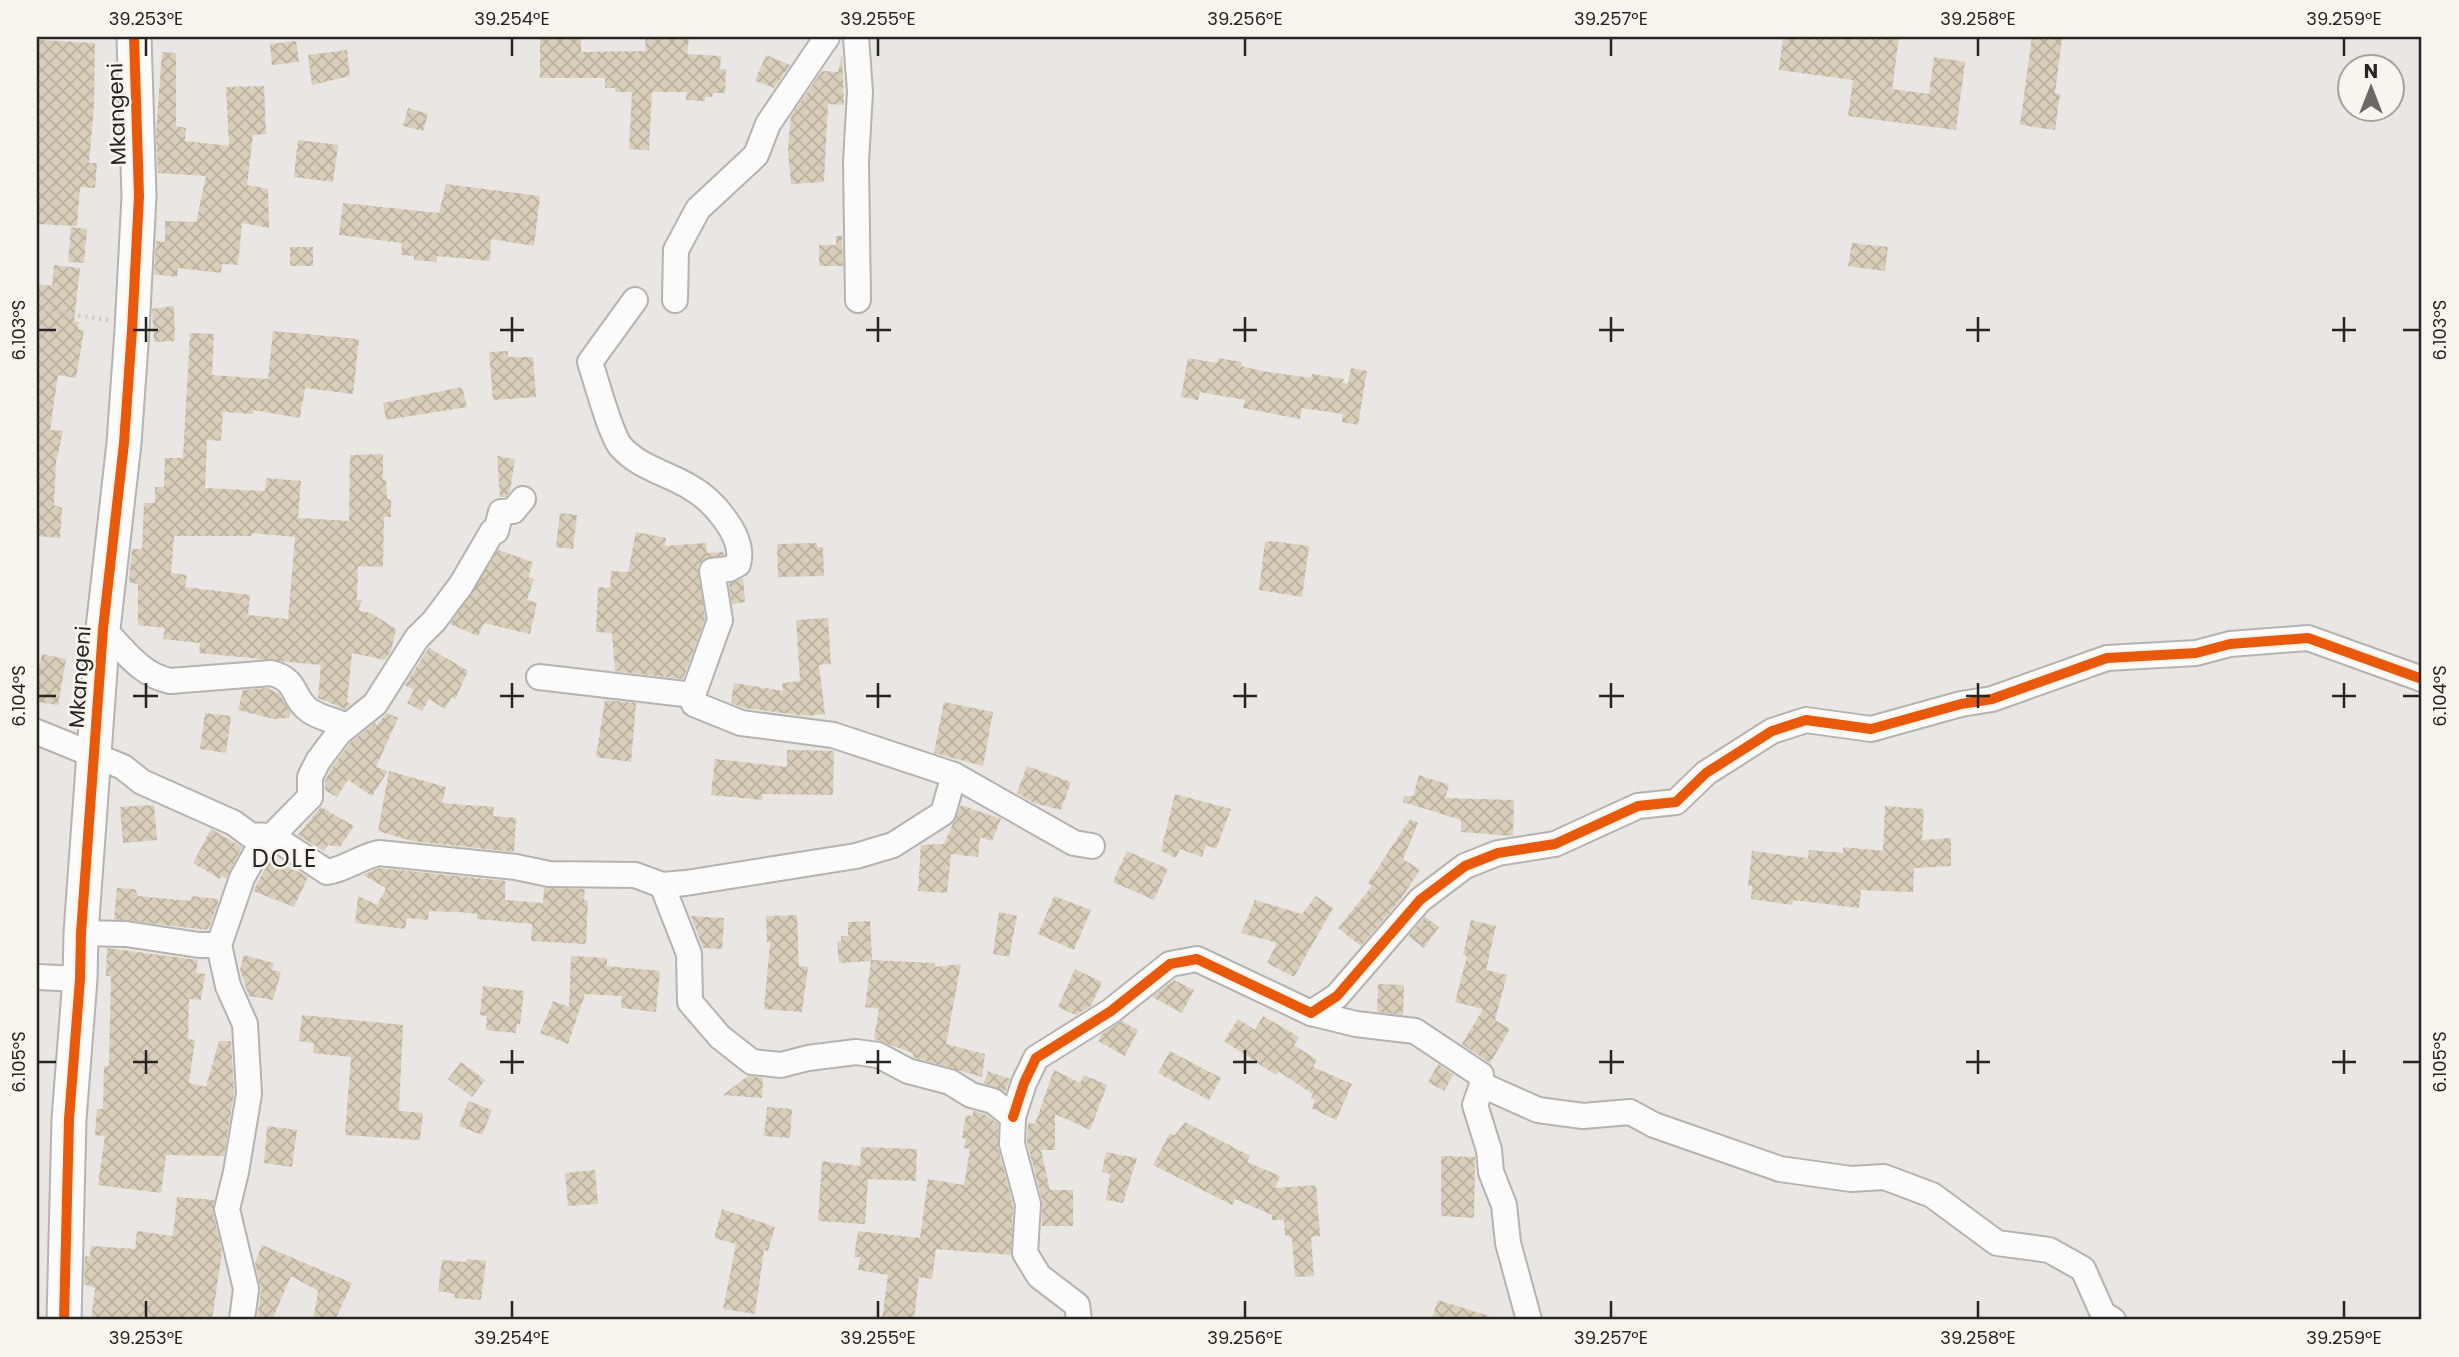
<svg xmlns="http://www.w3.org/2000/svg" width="2459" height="1357" viewBox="0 0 2459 1357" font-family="Poppins,sans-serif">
	<defs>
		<pattern id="building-cross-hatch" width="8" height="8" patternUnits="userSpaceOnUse" patternTransform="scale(1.75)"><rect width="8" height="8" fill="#d9ceba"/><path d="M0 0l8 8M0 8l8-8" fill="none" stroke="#bab1a0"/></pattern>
	</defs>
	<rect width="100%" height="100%" fill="#e9e6e3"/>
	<g fill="url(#building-cross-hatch)" fill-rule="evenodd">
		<polygon points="540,37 581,38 581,52 646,51 645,37 689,37 687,54 721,56 720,69 726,69 725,93 713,93 712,97 705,97 705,101 686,100 687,92 652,92 649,150 629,149 632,92 615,92 615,88 605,88 605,78 540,78"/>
		<polygon points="1783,37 1899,37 1892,89 1929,94 1934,57 1965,62 1956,130 1848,116 1853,80 1779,70"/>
		<polygon points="2032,37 2062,39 2055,93 2060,94 2055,130 2020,125"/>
		<polygon points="39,40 95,43 94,107 89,163 97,163 95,188 80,187 77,226 37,224"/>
		<polygon points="296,41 299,62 272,65 270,44"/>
		<polygon points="347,50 350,76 312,85 308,55"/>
		<polygon points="162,52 176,53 176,126 186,128 185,141 229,146 226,87 264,86 266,134 253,135 247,185 268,189 269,228 242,223 238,265 222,264 221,273 178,268 177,277 154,274 156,241 165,242 165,221 196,222 206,176 158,173 156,134"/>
		<polygon points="766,55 790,65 774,88 755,81"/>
		<polygon points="842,55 844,105 828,104 824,182 791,184 788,150 791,116 822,71 838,72"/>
		<polygon points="408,108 428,114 423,131 403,126"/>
		<polygon points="298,140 338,145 333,182 294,177"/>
		<polygon points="446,184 540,196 534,246 491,239 490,261 437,256 437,262 414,260 414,256 401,255 402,243 339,235 343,203 439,213"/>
		<polygon points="71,227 87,229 84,263 68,262"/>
		<polygon points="836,236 842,236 843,266 819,266 819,245 836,245"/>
		<polygon points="1852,243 1888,247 1885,271 1848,266"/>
		<rect x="290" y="247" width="23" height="19"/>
		<polygon points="54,265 80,268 74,321 79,322 78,329 84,330 76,378 58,375 50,430 63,431 56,462 54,505 62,508 60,538 37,536 37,284 52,286"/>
		<polygon points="174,306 175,341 154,342 152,309"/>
		<path d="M 273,331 L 359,339 L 353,394 L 305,388 L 300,418 L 253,410 L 253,414 L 223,412 L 221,441 L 207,440 L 205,488 L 265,491 L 266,478 L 301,481 L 298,518 L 349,521 L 350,455 L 383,454 L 383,480 L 386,480 L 387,499 L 391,499 L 391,517 L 384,517 L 383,567 L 358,566 L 357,600 L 362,600 L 358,610 L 371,613 L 396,629 L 391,651 L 385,660 L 352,653 L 347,702 L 351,704 L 345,709 L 318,698 L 321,665 L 199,653 L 200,643 L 163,639 L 165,628 L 138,625 L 138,584 L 129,582 L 132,549 L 142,549 L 144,503 L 155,503 L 155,487 L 164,487 L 165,458 L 183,458 L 190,333 L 214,334 L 212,375 L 268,379 ZM 252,533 L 295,537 L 288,619 L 248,615 L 250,595 L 185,587 L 187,575 L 171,573 L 174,536 L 252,536 Z"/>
		<polygon points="508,351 508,357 533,357 536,397 493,400 489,352"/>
		<polygon points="1188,358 1217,363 1218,358 1242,362 1241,366 1262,371 1311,378 1312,374 1344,379 1343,383 1348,384 1351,368 1367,371 1358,425 1342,422 1343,414 1302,408 1300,419 1243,408 1245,400 1200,392 1198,400 1181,397"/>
		<polygon points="462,387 467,407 386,420 383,403"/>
		<polygon points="497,456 515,459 510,491 506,497 500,497"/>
		<polygon points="560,513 577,515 573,549 556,547"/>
		<polygon points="636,532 666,538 665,546 706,543 707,553 724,552 724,555 704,559 698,566 705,619 683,679 615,671 612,633 596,632 598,587 610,588 611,571 628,572"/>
		<polygon points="1271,541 1309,546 1302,597 1259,590 1265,542"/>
		<polygon points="817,543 817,547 823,547 824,576 778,577 777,544"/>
		<polygon points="498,550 533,562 528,577 534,579 527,600 537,603 530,634 484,623 478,636 450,624"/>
		<polygon points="743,578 745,602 732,604 729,584"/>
		<polygon points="828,618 831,664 819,665 825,714 806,716 745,708 731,703 734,683 783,691 782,683 800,681 796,620"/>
		<polygon points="429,648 468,671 455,699 452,697 445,709 429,699 422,711 407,703 414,690 405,685"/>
		<polygon points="42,654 66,659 58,705 37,702 37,664 40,664"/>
		<polygon points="267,688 279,694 291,713 289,718 274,719 238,710 243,690"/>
		<polygon points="605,700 636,703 631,762 596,757"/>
		<polygon points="944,702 993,712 983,766 934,753"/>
		<polygon points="205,713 231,716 226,753 200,749"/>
		<polygon points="387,713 398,718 376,767 388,771 372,796 348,780 337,797 325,790 325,781 331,769 350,743 376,722 375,727"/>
		<polygon points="787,750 834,751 833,795 763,794 762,800 711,795 715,759 787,767"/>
		<polygon points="1027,766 1071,782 1061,810 1034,803 1017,793"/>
		<polygon points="389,771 446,787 442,803 494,807 493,816 516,818 514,852 412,841 378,831"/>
		<polygon points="1419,775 1449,785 1445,798 1514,800 1513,836 1461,832 1461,820 1403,802 1404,796 1413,796"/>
		<polygon points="1175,794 1231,809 1216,849 1206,845 1202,857 1180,849 1176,858 1161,851"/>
		<polygon points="154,805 157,840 123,843 120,807"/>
		<polygon points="961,805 1001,819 992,841 980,837 978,857 951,854 947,893 918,891 921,845 944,844"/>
		<polygon points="1885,806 1924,809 1922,840 1951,838 1951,866 1914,868 1913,892 1861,890 1859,908 1793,900 1792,905 1751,899 1752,886 1748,886 1752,851 1808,858 1809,850 1843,853 1843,847 1883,851"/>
		<polygon points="321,807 354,826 340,847 328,845 324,851 298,835"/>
		<polygon points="1410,819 1418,823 1403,859 1420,870 1400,900 1361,946 1338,928 1372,886 1368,883"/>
		<polygon points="211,829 242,847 226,879 221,876 220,879 193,863"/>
		<polygon points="1127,851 1168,869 1154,900 1113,882"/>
		<polygon points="271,858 308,877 294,907 253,891"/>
		<polygon points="379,868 505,881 505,900 543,903 544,888 585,889 584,900 588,901 586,944 531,941 532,924 477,919 477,914 459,912 429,911 428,920 407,918 405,929 355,923 358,896 377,905 386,888 363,875"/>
		<polygon points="117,888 135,889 138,896 191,901 192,896 218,899 218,903 208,930 114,919"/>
		<polygon points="1054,896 1091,910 1074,950 1038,934"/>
		<polygon points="1316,896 1333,908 1294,977 1267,963 1277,943 1241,933 1255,900 1302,914"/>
		<polygon points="999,912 1017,916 1009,957 993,954"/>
		<polygon points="797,915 799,966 808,967 802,1012 764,1009 770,942 767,942 766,916"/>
		<polygon points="691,916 724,918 722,949 703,948"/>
		<polygon points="1425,917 1439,927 1424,948 1408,936"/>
		<polygon points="1471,920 1496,926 1486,970 1507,975 1495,1020 1510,1029 1490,1063 1462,1044 1483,1009 1455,1002 1467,956 1463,955"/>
		<polygon points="870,921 872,960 935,963 935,967 961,964 946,1044 985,1054 982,1077 913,1057 913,1053 874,1039 879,1009 865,1007 871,961 839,963 837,942 841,941 841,936 848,936 848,922"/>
		<polygon points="107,948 198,960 196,973 205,974 201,1000 189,999 188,1039 195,1040 189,1083 206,1087 219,1041 231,1041 234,1093 224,1156 166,1155 161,1193 98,1185 105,1136 95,1135 97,1109 103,1109 104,1066 109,1066 111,976 106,976"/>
		<polygon points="244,955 274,963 272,970 281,972 273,1000 249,996 240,970"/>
		<polygon points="571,956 607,958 607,966 660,971 656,1012 621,1008 622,996 585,994 568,1044 540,1033 553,1001 569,1007"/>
		<polygon points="1075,969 1102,982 1091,1006 1076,1015 1058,1007"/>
		<polygon points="1174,980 1194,990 1182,1013 1152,997"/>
		<polygon points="1378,984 1404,985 1403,1015 1377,1012"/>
		<polygon points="483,986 524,991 520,1025 517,1023 516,1033 486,1030 487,1016 480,1015"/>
		<polygon points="302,1015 403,1025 399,1111 423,1113 420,1140 345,1135 351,1057 313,1053 314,1043 299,1041"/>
		<polygon points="1263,1016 1299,1037 1294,1045 1317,1060 1313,1067 1352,1084 1336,1120 1311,1108 1316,1100 1311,1098 1313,1094 1278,1071 1276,1075 1224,1041 1238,1019 1255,1030"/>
		<polygon points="1122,1021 1138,1030 1125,1056 1098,1041 1102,1034"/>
		<polygon points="1170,1051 1221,1078 1209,1100 1158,1073"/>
		<polygon points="461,1062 485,1080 472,1097 448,1079"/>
		<polygon points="1438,1064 1453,1075 1444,1091 1428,1082"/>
		<polygon points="1054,1070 1080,1083 1084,1075 1107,1085 1090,1130 1055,1114 1055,1150 1041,1150 1050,1190 1073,1190 1073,1226 1042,1226 1042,1200 1027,1142 1028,1123 1035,1124"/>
		<polygon points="988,1071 1010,1079 1005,1092 984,1083"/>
		<polygon points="748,1076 763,1078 762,1098 723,1095"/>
		<polygon points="468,1101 492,1110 482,1135 459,1126"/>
		<polygon points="767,1107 792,1109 790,1138 764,1136"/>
		<polygon points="974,1111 986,1115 998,1124 998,1147 1013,1206 1011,1255 936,1249 932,1279 919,1277 914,1320 882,1320 888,1275 858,1270 860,1257 854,1257 858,1231 920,1238 928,1179 964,1185 970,1149 964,1148 966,1139 962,1138 966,1115 972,1116"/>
		<polygon points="1185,1122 1250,1156 1247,1162 1280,1176 1275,1188 1316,1185 1320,1236 1311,1237 1314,1276 1295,1277 1292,1238 1285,1235 1284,1220 1272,1220 1272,1215 1235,1199 1232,1205 1153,1165 1170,1133 1175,1135"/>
		<polygon points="267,1126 297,1130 292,1167 264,1163"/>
		<polygon points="861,1147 917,1149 916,1181 868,1179 865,1224 818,1221 822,1161 860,1166"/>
		<polygon points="1106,1152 1137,1158 1123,1203 1106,1200 1110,1174 1102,1172"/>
		<polygon points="1441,1156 1475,1157 1474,1218 1441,1216"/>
		<polygon points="595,1170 598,1204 568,1206 565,1173"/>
		<polygon points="177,1197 214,1200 213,1212 222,1252 212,1320 91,1320 95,1288 84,1284 85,1256 90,1257 91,1246 135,1249 137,1231 173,1236"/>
		<polygon points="722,1209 775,1227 768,1251 764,1250 755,1314 723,1309 736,1244 714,1238"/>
		<polygon points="262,1245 352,1283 335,1320 313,1320 318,1291 291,1276 272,1320 257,1320 261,1290 255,1263"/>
		<polygon points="467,1259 486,1261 481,1300 454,1298 455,1294 438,1291 442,1260 466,1262"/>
		<polygon points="1438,1300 1489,1316 1488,1320 1431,1320"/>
	</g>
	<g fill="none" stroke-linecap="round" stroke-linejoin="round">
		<g stroke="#b5b3b0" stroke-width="28">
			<g id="street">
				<polyline points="856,37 860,92 856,162 858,300"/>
				<path d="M 635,300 L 590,362 C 596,380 611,436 621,447 C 640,468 667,473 690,487 C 713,500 746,537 738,564 L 729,569 L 712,571 L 720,620 L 693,695 L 694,704 L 741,723 L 833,735 L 954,775 L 1074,843 L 1092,846"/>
				<polyline points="675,300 676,250 698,209 756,155 768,124 827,37"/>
				<path d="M 103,629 C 124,649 140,675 170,681 L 271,673 C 299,680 291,698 310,711 C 322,719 335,720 347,726"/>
				<polyline points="539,677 693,695"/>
				<path d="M 37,732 L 123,767 L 142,782 L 234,823 L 250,835 L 272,836 L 327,872 C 346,869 360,857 379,853 L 516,867 L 549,874 L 635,875 L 662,885 L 686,883 L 856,856 L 893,845 L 943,813 L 954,775"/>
				<polyline points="662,885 689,954 690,1002 720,1037 752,1062 781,1065 808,1058 856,1052 878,1055 908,1071 950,1082 971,1095 993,1101 1013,1117 1012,1144 1028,1204 1025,1253 1039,1276 1077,1305 1079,1320"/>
				<polyline points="81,933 126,934 199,945 219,945 242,878 257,851 310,797 310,777 318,761 339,733 375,704 417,638 434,621 461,585 492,532 496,531 501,512 513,511 523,499"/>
				<polyline points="219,945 228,986 245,1024 249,1094 236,1172 227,1209 246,1289 242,1320"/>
				<polyline points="37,977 80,979"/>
				<polyline points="1311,1013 1356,1024 1415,1031 1481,1075 1482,1085 1475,1105 1489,1150 1491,1172 1504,1205 1508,1243 1529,1320"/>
				<polyline points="1482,1085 1538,1110 1583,1116 1630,1112 1654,1125 1780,1169 1851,1179 1884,1177 1932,1195 1997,1243 2049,1250 2083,1269 2103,1314 2113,1320"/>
				<polyline points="1013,1117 1024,1083 1036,1058 1111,1011 1170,964 1197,959 1311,1013 1337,996 1420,900 1465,866 1498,853 1555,844 1638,806 1676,802 1706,773 1772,731 1806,720 1871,729 1961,704 1992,699 2107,658 2196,653 2230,644 2308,638 2422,679"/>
			</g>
		</g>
		<g stroke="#b5b3b0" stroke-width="37">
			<polyline id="secondary" points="64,1320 69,1119 80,979 81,933 103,629 124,443 132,330 139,196 134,37"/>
		</g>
		<polyline stroke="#c7c7c5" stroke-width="4.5" stroke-dasharray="2 5" stroke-linecap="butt" points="37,309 108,320"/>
		<use href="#street" stroke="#fcfbfb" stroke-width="24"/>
		<use href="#secondary" stroke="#fcfbfb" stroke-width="33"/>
		<g stroke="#f8f5ee" stroke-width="15">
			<g id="cycleway">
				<polyline points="1013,1117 1024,1083 1036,1058 1111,1011 1170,964 1197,959 1311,1013 1337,996 1420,900 1465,866 1498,853 1555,844 1638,806 1676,802 1706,773 1772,731 1806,720 1871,729 1961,704 1992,699 2107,658 2196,653 2230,644 2308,638 2422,679"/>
				<polyline points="64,1320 69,1119 80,979 81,933 103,629 124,443 132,330 139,196 134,37"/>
			</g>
		</g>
		<use href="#cycleway" stroke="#e8590c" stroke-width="10"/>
	</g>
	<path fill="none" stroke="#272523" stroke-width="2.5" d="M 146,38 L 146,56M 512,38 L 512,56M 878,38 L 878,56M 1245,38 L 1245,56M 1611,38 L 1611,56M 1978,38 L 1978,56M 2344,38 L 2344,56M 146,317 L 146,342M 512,317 L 512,342M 878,317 L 878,342M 1245,317 L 1245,342M 1611,317 L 1611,342M 1978,317 L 1978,342M 2344,317 L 2344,342M 38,330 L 56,330M 133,330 L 158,330M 500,330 L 524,330M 866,330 L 891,330M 1233,330 L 1257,330M 1599,330 L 1624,330M 1966,330 L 1990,330M 2332,330 L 2356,330M 2403,330 L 2420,330M 146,683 L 146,708M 512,683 L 512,708M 878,683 L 878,708M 1245,683 L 1245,708M 1611,683 L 1611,708M 1978,683 L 1978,708M 2344,683 L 2344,708M 38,696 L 56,696M 133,696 L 158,696M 500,696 L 524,696M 866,696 L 891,696M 1233,696 L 1257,696M 1599,696 L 1624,696M 1966,696 L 1990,696M 2332,696 L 2356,696M 2403,696 L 2420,696M 146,1050 L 146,1074M 512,1050 L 512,1074M 878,1050 L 878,1074M 1245,1050 L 1245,1074M 1611,1050 L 1611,1074M 1978,1050 L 1978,1074M 2344,1050 L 2344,1074M 38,1062 L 56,1062M 133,1062 L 158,1062M 500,1062 L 524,1062M 866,1062 L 891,1062M 1233,1062 L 1257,1062M 1599,1062 L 1624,1062M 1966,1062 L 1990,1062M 2332,1062 L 2356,1062M 2403,1062 L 2420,1062M 146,1301 L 146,1318M 512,1301 L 512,1318M 878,1301 L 878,1318M 1245,1301 L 1245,1318M 1611,1301 L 1611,1318M 1978,1301 L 1978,1318M 2344,1301 L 2344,1318"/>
	<g text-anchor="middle" stroke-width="5" stroke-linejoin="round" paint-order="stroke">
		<g font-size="21" fill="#272523" stroke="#f8f5ee">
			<text transform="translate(117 114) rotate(-92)" y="7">Mkangeni</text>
			<text transform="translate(80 677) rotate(-86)" y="7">Mkangeni</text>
		</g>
		<g font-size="24" letter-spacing="2" fill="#272523" stroke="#f8f5ee">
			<text x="285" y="867">DOLE</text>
		</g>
	</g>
	<rect width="2459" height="1357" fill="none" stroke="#f8f5ee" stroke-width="77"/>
	<g transform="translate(2371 88)"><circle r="33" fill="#f8f5ee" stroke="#a4a29d" stroke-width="2"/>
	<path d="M0-5L12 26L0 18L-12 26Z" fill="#6b6966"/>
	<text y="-10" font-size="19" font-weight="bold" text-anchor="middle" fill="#272523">N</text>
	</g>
	<rect x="38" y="38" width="2382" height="1280" fill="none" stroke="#272523" stroke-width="2.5"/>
	<g font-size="18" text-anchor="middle" fill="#272523">
		<text x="146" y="25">39.253°E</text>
		<text x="512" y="25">39.254°E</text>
		<text x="878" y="25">39.255°E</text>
		<text x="1245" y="25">39.256°E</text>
		<text x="1611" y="25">39.257°E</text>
		<text x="1978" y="25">39.258°E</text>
		<text x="2344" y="25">39.259°E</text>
		<text transform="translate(19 330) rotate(-90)" y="6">6.103°S</text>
		<text transform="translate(2440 330) rotate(-90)" y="6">6.103°S</text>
		<text transform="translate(19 696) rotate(-90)" y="6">6.104°S</text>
		<text transform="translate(2440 696) rotate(-90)" y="6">6.104°S</text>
		<text transform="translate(19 1062) rotate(-90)" y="6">6.105°S</text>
		<text transform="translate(2440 1062) rotate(-90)" y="6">6.105°S</text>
		<text x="146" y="1344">39.253°E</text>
		<text x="512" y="1344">39.254°E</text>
		<text x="878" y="1344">39.255°E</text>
		<text x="1245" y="1344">39.256°E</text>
		<text x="1611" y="1344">39.257°E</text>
		<text x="1978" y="1344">39.258°E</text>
		<text x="2344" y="1344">39.259°E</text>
	</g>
</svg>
